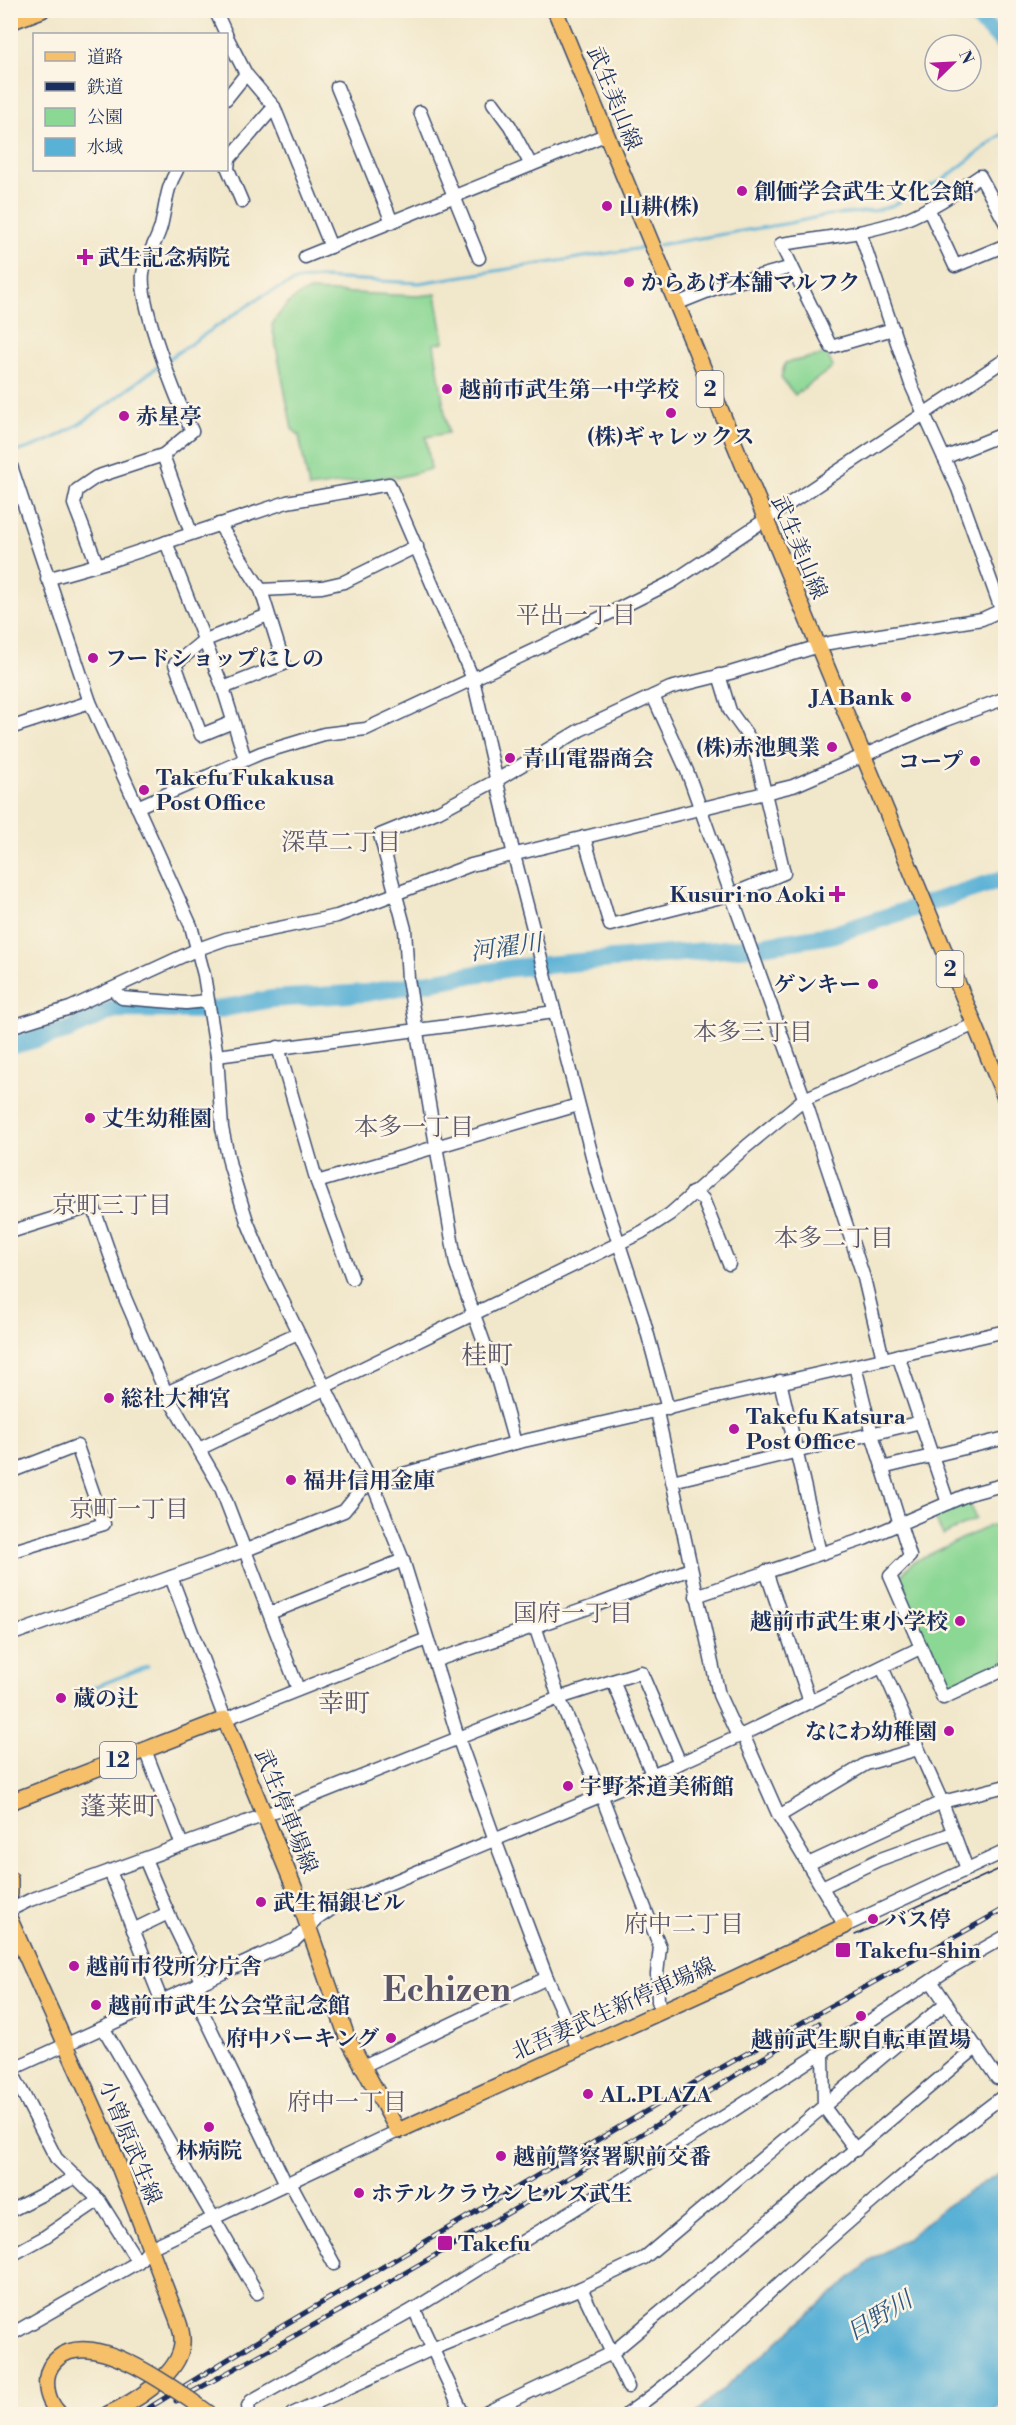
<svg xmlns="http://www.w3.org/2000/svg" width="1016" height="2425" viewBox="0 0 1016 2425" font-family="'Libre Bodoni','Noto Serif JP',serif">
	<rect width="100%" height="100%" fill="#fcf5e5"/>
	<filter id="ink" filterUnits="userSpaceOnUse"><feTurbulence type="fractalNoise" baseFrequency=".0167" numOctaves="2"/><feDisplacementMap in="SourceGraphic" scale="12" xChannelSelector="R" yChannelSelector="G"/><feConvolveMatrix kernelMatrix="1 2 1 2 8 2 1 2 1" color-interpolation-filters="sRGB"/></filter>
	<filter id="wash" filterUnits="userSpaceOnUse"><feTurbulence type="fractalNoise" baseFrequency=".008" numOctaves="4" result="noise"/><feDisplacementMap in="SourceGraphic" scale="24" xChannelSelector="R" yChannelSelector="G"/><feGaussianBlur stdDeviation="1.35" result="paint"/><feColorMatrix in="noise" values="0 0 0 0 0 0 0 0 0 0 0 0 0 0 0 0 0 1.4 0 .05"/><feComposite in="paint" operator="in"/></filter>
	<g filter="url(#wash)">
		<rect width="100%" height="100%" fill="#f1e7ca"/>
		<g fill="#8bd794" stroke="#538379" stroke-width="1.5">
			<path d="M 310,291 L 417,296 L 436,294 L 444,342 L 434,344 L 448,433 L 426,437 L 431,469 L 396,478 L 395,476 L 309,488 L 299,435 L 292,429 L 272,325 C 280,311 294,294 310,291 Z"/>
			<polygon points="827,354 833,367 795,395 781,378 785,363"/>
			<polygon points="968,1502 976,1519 943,1535 935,1518"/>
			<polygon points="991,1525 1002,1528 1006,1535 1005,1662 953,1687 940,1679 898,1579 913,1562"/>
		</g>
		<polygon fill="#5ab1d6" stroke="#3a709a" stroke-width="1.5" points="1005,2169 1005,2402 990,2414 695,2414 869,2262 910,2236 947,2205"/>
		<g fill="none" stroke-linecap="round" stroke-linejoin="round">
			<g stroke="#5ab1d6" stroke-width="3">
				<polyline points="658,245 790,223 828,215 873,211 889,207 944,179 1006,131"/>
				<polyline points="168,359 262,296 298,280 320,278 419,283 648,247"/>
				<path d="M 10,453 C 68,442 114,398 160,365"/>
				<polyline points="87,1690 148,1666"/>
			</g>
			<g stroke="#5ab1d6" stroke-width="18">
				<polyline points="969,10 1006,44"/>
				<polyline points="10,1046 69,1030 114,1009 215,1010 271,999 366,993 511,968 761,946 831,935 1006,878"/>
			</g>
		</g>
	</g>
	<g filter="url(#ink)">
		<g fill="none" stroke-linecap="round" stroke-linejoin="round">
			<g stroke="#3b4b6e" stroke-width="15">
				<g id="minor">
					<polyline points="215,10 226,34"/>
					<polyline points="226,35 246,74 274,107 331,247"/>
					<polyline points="337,87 392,222"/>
					<polyline points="226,99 246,74"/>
					<polyline points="493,103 510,126 531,165"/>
					<polyline points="420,112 479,258"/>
					<path d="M 177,170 C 166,188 166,206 161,226 C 157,242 145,257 143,274 C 139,304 177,401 192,431 L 163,455 L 191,533"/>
					<polyline points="242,202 228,169 229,159 274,107"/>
					<polyline points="928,208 955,266 1006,245"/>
					<polyline points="860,232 912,387 958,489 1006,623"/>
					<polyline points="305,257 605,135"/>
					<polyline points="676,304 716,288 792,267"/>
					<path d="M 893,329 L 831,347 L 781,244 C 822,238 864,234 904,220 C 931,209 955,193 980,176 L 1006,224"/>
					<polyline points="944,458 1006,433"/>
					<polyline points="10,463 90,702 191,926 204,975 217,1056 222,1128 230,1166 247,1221 267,1269 373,1485 403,1560 459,1740 495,1840 547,1978 578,2048"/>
					<polyline points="219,524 261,590 284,664 223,688"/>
					<polyline points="166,542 223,688 245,759"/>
					<polyline points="97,564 74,504 77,490 96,477 163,455"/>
					<polyline points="47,579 107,562 287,502 389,484 473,679 514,855 599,1183 643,1317 668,1409"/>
					<polyline points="261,590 322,587 344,582 417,546"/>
					<polyline points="653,696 687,771 808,1109 864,1278 883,1359"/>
					<polyline points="233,722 201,735 175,664 203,641 268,615"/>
					<polyline points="10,728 90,702"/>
					<polyline points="137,807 261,753 324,734 366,729 566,635 672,582 1006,359"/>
					<polyline points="584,837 610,925 733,894 784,873 756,755 750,739 730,711 719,675"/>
					<polyline points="112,989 122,998 186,1003 207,1001"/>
					<polyline points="10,1027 70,1008 198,949 226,939 337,916 471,865 793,786 946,720 1006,698"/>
					<polyline points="278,1047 317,1182 352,1278"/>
					<polyline points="217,1056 555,1012"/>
					<polyline points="317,1182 578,1105"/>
					<polyline points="692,1193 703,1199 729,1264"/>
					<polyline points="10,1232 93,1206 125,1298 166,1393 221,1488 298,1689"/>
					<polyline points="898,1355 948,1503"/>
					<polyline points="855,1366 872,1434 910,1556 890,1576 943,1698 1006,1669"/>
					<polyline points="780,1381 820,1553"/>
					<polyline points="326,1386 642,1232 670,1214 747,1146 804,1099 973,1025"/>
					<polyline points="166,1393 298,1333"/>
					<polyline points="657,1412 719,1695 735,1730 745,1739 779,1816 845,1926 1006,1851"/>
					<polyline points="515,1443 498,1382 456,1264 408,979 405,929 380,835 439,811 497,780 580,730 670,688 730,673 829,643 982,619 1006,608"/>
					<polyline points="199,1449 327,1388"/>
					<polyline points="882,1468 1006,1438"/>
					<polyline points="10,1472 77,1446 104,1524 10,1552"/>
					<polyline points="672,1481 921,1422"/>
					<polyline points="766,1571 810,1702"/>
					<polyline points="171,1577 225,1719 427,1639"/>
					<polyline points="696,1596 864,1539 969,1494 1006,1484"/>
					<polyline points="270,1613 403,1560"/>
					<polyline points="535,1626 559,1698 602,1797 660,1947 657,1974 658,2001 661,2011"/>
					<polyline points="10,1635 246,1550 344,1511 361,1490 385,1479 515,1443 1006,1331"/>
					<polyline points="434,1661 594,1606 690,1569"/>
					<polyline points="882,1667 942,1802 967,1869"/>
					<polyline points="613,1681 652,1774"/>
					<polyline points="145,1750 182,1845"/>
					<polyline points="779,1816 866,1764 918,1749"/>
					<polyline points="145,1859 168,1913 202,1983"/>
					<polyline points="808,1864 942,1802 1006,1786"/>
					<polyline points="110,1871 162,2002"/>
					<polyline points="822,1887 878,1860 953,1833"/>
					<polyline points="10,1910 30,1900 265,1815 559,1698 641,1672 680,1763"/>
					<polyline points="133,1930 168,1913"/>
					<polyline points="931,1981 997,2078"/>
					<polyline points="191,1988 286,2184"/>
					<polyline points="104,2029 257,2293"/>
					<polyline points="823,2053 824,2107 856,2150"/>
					<polyline points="361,2067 547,1978"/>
					<polyline points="10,2070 295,1940 317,1919 337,1905 680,1763 742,1735 920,1648"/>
					<polyline points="11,2070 56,2158 99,2200 138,2262"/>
					<polyline points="290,2182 334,2264"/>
					<polyline points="10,2211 76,2177"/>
					<polyline points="10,2256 43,2238 99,2200"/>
					<polyline points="581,2288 628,2387"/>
					<polyline points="414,2309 463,2414"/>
					<polyline points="10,2335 138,2262 150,2248 398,2131"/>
					<polyline points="249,2414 248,2406 251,2401 414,2309 728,2114 955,1965 1006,1936"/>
					<polyline points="292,2414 432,2349 581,2288 644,2258 946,2003"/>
					<polyline points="483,2414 612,2353 977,2047"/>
					<path d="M 627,2414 C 678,2379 726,2332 772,2290 C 848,2222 924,2155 1006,2094"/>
				</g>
			</g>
			<g stroke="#3b4b6e" stroke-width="18">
				<g id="major">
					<polyline points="555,10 1006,1100"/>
					<polyline points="10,22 42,10"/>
					<polyline points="10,1802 225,1719 296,1892 347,2037 398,2131 735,1978 845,1926"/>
					<polyline points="10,1879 10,1894"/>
					<path d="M 10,1920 L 110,2143 L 177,2318 C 181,2328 184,2339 181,2350 C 174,2378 132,2403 108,2414"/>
				</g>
			</g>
			<use href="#minor" stroke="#fff" stroke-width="12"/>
			<use href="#major" stroke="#f6c06b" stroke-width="15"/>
			<polyline stroke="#1b2f5e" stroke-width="1.5" points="855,1935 1006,1866"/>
			<g stroke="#1b2f5e" stroke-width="5">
				<g id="rail">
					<polyline points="176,2401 341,2310 613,2152 819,2023"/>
					<polyline points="139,2414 274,2331 694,2083 1006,1908"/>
				</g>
			</g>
			<use href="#rail" stroke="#fcf5e5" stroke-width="3" stroke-dasharray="9" stroke-linecap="butt"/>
			<g stroke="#3b4b6e" stroke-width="18" stroke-linecap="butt">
				<path id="major-bridge" d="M 60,2414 C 50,2405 45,2391 47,2377 C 48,2369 52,2363 58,2358 C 95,2327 180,2393 210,2414"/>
			</g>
			<use href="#major-bridge" stroke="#f6c06b" stroke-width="15"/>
		</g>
	</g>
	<g fill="#b5179e" stroke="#fcf5e5" stroke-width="2">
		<circle cx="742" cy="191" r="6"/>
		<circle cx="607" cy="206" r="6"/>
		<path d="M82 248h6v6h6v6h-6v6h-6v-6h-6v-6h6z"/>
		<circle cx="629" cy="282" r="6"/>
		<circle cx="447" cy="389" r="6"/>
		<circle cx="671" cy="413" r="6"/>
		<circle cx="124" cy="416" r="6"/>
		<circle cx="93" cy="658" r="6"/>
		<circle cx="906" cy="697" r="6"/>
		<circle cx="832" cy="747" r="6"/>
		<circle cx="510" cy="758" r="6"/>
		<circle cx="975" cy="761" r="6"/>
		<circle cx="144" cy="790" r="6"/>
		<path d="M834 885h6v6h6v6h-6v6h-6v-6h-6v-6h6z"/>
		<circle cx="873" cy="984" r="6"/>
		<circle cx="90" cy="1118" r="6"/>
		<circle cx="109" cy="1398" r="6"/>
		<circle cx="734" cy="1429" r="6"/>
		<circle cx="291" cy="1480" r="6"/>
		<circle cx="960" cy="1621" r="6"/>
		<circle cx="61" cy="1698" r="6"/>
		<circle cx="949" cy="1731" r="6"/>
		<circle cx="568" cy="1786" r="6"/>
		<circle cx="261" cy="1902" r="6"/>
		<circle cx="873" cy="1919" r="6"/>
		<rect x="835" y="1942" width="16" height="16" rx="3"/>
		<circle cx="74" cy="1966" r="6"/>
		<circle cx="96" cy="2005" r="6"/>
		<circle cx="861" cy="2016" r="6"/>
		<circle cx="391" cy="2038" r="6"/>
		<circle cx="588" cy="2094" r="6"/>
		<circle cx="209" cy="2127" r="6"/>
		<circle cx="501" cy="2156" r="6"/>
		<circle cx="359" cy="2193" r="6"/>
		<rect x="437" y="2235" width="16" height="16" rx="3"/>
	</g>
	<g text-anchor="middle" stroke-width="5" stroke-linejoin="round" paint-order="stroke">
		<g fill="#fcf5e5" stroke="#5e6a86" stroke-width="1.5">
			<rect x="696.5" y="371" width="27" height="36" rx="4.5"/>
			<rect x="936.5" y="951" width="27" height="36" rx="4.5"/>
			<rect x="100" y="1742" width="36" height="36" rx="4.5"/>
		</g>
		<g font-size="21" font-weight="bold" fill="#1b2f5e">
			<text x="710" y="396">2</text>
			<text x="950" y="976">2</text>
			<text x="118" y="1767">12</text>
		</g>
		<g font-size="22" fill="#1b2f5e" stroke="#fcf5e5">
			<text transform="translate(615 98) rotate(68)" y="8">武生美山線</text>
			<text transform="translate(800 547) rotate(67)" y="8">武生美山線</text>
			<text transform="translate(287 1811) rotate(68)" y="8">武生停車場線</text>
			<text transform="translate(613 2008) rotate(-24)" y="8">北吾妻武生新停車場線</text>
			<text transform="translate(131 2142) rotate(68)" y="8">小曽原武生線</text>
		</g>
		<g font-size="22" font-weight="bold" fill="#1b2f5e" stroke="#fcf5e5" text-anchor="start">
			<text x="754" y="199">創価学会武生文化会館</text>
			<text x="619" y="214">山耕(株)</text>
			<text x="98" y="265">武生記念病院</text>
			<text x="641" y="290">からあげ本舗マルフク</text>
			<text x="459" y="397">越前市武生第一中学校</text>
			<text x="136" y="424">赤星亭</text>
			<text x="671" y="444" text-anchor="middle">(株)ギャレックス</text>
			<text x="105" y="666">フードショップにしの</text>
			<text x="894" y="705" text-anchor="end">JA Bank</text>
			<text x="820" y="755" text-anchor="end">(株)赤池興業</text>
			<text x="522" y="766">青山電器商会</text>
			<text x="963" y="769" text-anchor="end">コープ</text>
			<text x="156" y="785">Takefu Fukakusa<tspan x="156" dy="25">Post Office</tspan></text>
			<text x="825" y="902" text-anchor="end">Kusuri no Aoki</text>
			<text x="861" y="992" text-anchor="end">ゲンキー</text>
			<text x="102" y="1126">丈生幼稚園</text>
			<text x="121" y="1406">総社大神宮</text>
			<text x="746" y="1424">Takefu Katsura<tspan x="746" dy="25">Post Office</tspan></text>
			<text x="303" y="1488">福井信用金庫</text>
			<text x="948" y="1629" text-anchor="end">越前市武生東小学校</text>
			<text x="73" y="1706">蔵の辻</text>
			<text x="937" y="1739" text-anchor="end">なにわ幼稚園</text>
			<text x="580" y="1794">宇野茶道美術館</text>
			<text x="273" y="1910">武生福銀ビル</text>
			<text x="885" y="1927">バス停</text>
			<text x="856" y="1958">Takefu-shin</text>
			<text x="86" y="1974">越前市役所分庁舎</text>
			<text x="108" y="2013">越前市武生公会堂記念館</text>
			<text x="379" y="2046" text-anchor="end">府中パーキング</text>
			<text x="861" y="2047" text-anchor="middle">越前武生駅自転車置場</text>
			<text x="600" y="2102">AL.PLAZA</text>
			<text x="209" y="2158" text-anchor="middle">林病院</text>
			<text x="513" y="2164">越前警察署駅前交番</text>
			<text x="371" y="2201">ホテルクラウンヒルズ武生</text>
			<text x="458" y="2251">Takefu</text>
		</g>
		<g font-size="24" fill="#59566a" stroke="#fcf5e5">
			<text x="576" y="623">平出一丁目</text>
			<text x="341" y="850">深草二丁目</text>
			<text x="753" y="1040">本多三丁目</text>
			<text x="414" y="1135">本多一丁目</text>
			<text x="112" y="1213">京町三丁目</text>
			<text x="834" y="1246">本多二丁目</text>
			<text x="129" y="1517">京町一丁目</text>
			<text x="573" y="1621">国府一丁目</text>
			<text x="684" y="1932">府中二丁目</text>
			<text x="347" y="2110">府中一丁目</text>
		</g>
		<g font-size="24" font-style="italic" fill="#2e5682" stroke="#fcf5e5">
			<text transform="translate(506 947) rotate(-8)" y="8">河濯川</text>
			<text transform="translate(879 2316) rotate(-31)" y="8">日野川</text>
		</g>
		<g font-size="26" fill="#59566a" stroke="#fcf5e5">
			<text x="487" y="1364">桂町</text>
			<text x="344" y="1712">幸町</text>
			<text x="119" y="1815">蓬莱町</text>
		</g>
		<g font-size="34" font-weight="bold" fill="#59566a" stroke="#fcf5e5">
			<text x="447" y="2001">Echizen</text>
		</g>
	</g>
	<rect width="1016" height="2425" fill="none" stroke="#fcf5e5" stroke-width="36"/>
	<rect x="33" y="33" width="195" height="138" fill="#fcf5e5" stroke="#a2a6af" stroke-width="1.5"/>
	<rect x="45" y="52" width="30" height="9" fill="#f6c06b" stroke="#a2a6af" stroke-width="1.5"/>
	<text x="87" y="63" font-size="18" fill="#1b2f5e">道路</text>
	<rect x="45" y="82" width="30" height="9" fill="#1b2f5e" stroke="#a2a6af" stroke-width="1.5"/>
	<text x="87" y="93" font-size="18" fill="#1b2f5e">鉄道</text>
	<rect x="45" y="108" width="30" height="18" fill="#8bd794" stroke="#a2a6af" stroke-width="1.5"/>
	<text x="87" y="123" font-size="18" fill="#1b2f5e">公園</text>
	<rect x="45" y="138" width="30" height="18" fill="#5ab1d6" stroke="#a2a6af" stroke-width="1.5"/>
	<text x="87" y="153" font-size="18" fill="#1b2f5e">水域</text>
	<g transform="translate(953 63) rotate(66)"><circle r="28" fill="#fcf5e5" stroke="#a2a6af" stroke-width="1.5"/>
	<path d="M0-4.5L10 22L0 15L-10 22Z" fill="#b5179e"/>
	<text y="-9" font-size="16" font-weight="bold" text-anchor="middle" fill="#1b2f5e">N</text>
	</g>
</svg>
